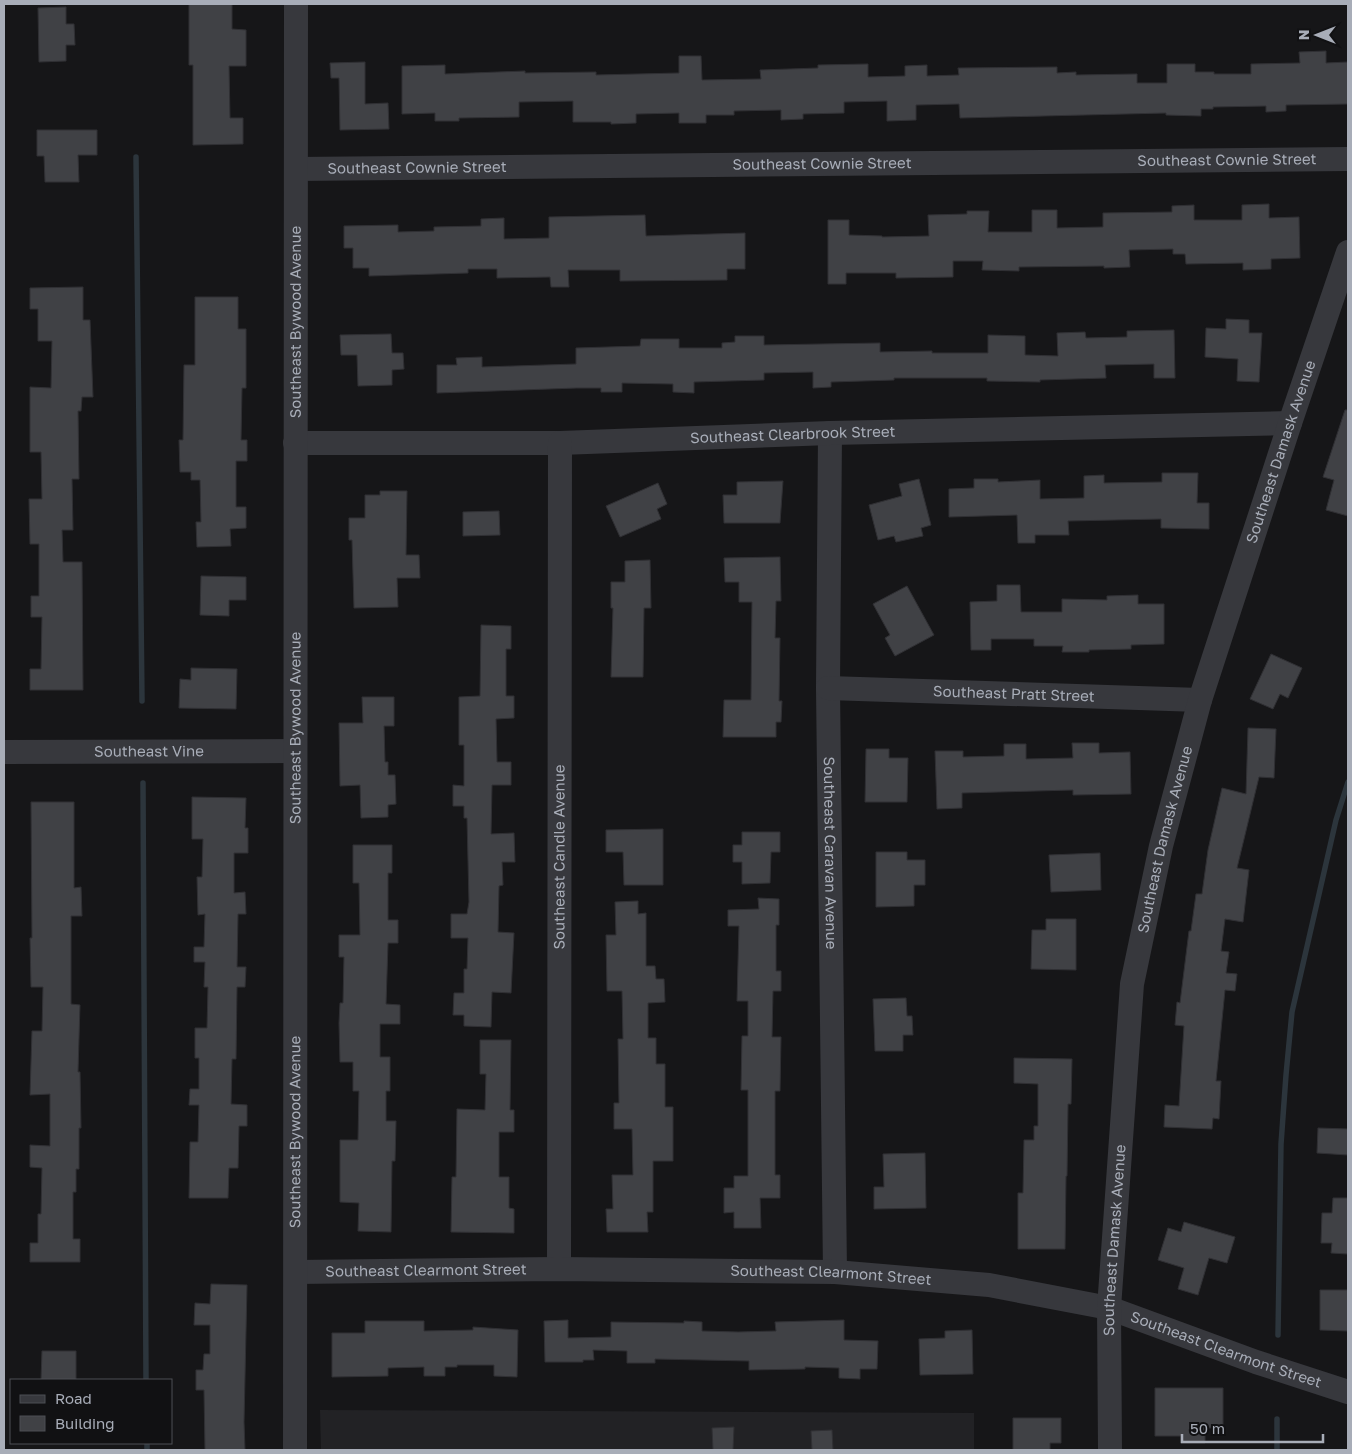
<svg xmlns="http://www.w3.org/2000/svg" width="1352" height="1454" viewBox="0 0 1352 1454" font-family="'Golos Text',sans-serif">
	<rect width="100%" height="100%" fill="#161618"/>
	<polygon fill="#222225" points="320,1410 974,1413 974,1450 321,1450"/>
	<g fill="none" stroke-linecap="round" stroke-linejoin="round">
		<g stroke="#2c353c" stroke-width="5.5">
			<polyline points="136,157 142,701"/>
			<polyline points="143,783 146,1380"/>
			<polyline points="1278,1335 1281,1144 1286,1075 1292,1012 1336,820 1348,782"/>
			<polyline points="147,1443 147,1450"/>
			<polyline points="1277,1450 1277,1419"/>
		</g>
	</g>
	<g fill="#404145" stroke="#303034">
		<polygon points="189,4 232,4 232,29 246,30 246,66 229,66 230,118 243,118 243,144 193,145 193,65 189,65"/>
		<polygon points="66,7 66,24 74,24 75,45 66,45 66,61 39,62 38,8"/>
		<polygon points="1326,51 1326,63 1348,62 1348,104 1286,105 1286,111 1266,112 1266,106 1213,107 1213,109 1201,109 1201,116 1166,115 1166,113 960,118 959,104 916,105 916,120 887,121 887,101 844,102 844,113 803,114 803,119 781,120 781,110 734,111 734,115 706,115 706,123 679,123 679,113 636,114 636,123 611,124 611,122 573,122 573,101 519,102 519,117 459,118 459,121 435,121 435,113 402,114 402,66 445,65 445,74 525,71 525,73 596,72 596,75 679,73 679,56 701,56 702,80 761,79 760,70 818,68 818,65 868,64 868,77 905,76 905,66 927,65 927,76 959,75 958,68 1057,67 1057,73 1076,72 1076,75 1137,74 1137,83 1167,83 1167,64 1195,64 1195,72 1214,72 1214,74 1251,74 1251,64 1300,63 1299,52"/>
		<polygon points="365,62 365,104 388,103 389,129 340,130 339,78 331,78 330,63"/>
		<polygon points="37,130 97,130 97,155 78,155 79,182 45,182 44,156 37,156"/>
		<polygon points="1269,204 1269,218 1299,217 1300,258 1271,259 1271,269 1243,270 1243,263 1186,264 1185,254 1173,254 1173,249 1129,250 1130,267 1104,268 1104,266 1019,267 1019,271 982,270 983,261 953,261 953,277 896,278 896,273 846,273 846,284 828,284 828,220 849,220 849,235 882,236 882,237 929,236 928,215 967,214 967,211 989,211 988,232 1032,232 1032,210 1057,210 1057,228 1103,227 1103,213 1172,212 1172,206 1194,205 1194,220 1242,220 1242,205"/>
		<polygon points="645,215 646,236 745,233 745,269 727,269 727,280 620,281 620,270 568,270 569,287 551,287 550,277 497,278 497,269 468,269 468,273 369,276 369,268 353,268 353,248 344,248 344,226 398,225 398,232 434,231 434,227 481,226 481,219 504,218 504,239 549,238 549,217"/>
		<polygon points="83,287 83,320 90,320 93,397 82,397 81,411 78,411 79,479 72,479 73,530 62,530 63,562 82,562 83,690 30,690 30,669 41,669 42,617 31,617 31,596 39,596 39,544 30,544 29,499 42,499 41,452 30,452 30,387 51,388 52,341 38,341 38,309 30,309 30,288"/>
		<polygon points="195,297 238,297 238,329 246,329 246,388 242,388 241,440 247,440 247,461 236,461 236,507 246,507 246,528 230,529 231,546 197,547 196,522 201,522 200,480 191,480 191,472 180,472 179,440 183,440 184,365 195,365"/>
		<polygon points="1226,319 1249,320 1249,333 1262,333 1259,382 1237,381 1238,359 1205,357 1206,328 1226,329"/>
		<polygon points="1174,330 1175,378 1154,378 1154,364 1105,365 1106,378 1040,380 1040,382 987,381 987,378 894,378 894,380 831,382 831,387 813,388 813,372 764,373 764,380 694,382 694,393 673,392 673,384 622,383 622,392 601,392 601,388 577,388 437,393 437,365 457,365 456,358 482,357 482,367 576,364 576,348 640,346 641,339 679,339 679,348 722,348 722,343 735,342 735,336 764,336 764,345 880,343 880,352 932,351 932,353 988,353 988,335 1025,336 1025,355 1058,356 1057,333 1085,332 1086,338 1127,337 1127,331"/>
		<polygon points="391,334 392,353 403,353 404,369 392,370 392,385 358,386 357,355 341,355 340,335"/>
		<polygon points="1345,410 1348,410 1348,516 1326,510 1334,480 1323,477"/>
		<polygon points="1162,473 1198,473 1197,503 1209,503 1209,529 1161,528 1161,519 1068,521 1069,535 1035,535 1035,543 1018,543 1017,515 949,517 949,489 974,488 974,479 998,479 998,482 1040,480 1040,499 1084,498 1084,476 1104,475 1104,483 1162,482"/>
		<polygon points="919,479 931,525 921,528 923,536 896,542 894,536 878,540 869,505 902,496 899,484"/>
		<polygon points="783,481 780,523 724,523 723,495 737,495 737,482"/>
		<polygon points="658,483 667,504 657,509 661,519 620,537 606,506"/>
		<polygon points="380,491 407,491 406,555 419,555 420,578 397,578 398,607 354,608 352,540 349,540 349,518 365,518 365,495 380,495"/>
		<polygon points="499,511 500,535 463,536 463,512"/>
		<polygon points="780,557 781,601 776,601 775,638 780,638 779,701 782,701 781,722 776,722 776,737 723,737 724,700 751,700 752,602 739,602 739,582 725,582 724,558"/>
		<polygon points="650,560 651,608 644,608 643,677 611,677 613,608 611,608 611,582 625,582 625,561"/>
		<polygon points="201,576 246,577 246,600 229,600 229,616 200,615"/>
		<polygon points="997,585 1020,585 1021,612 1062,612 1062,599 1107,600 1107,596 1138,595 1138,604 1164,604 1164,644 1131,645 1131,649 1089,650 1089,652 1062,652 1063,646 1034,646 1034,639 991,639 991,650 971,650 970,602 997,601"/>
		<polygon points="907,586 934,635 895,656 885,638 890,635 873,604"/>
		<polygon points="481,625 511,626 511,649 506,649 506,696 514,696 514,718 496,719 497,762 511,762 511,785 492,785 491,834 514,833 515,862 502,862 503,885 499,886 498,932 514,933 511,993 492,992 491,1027 464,1026 464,1015 453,1015 454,993 464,993 464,969 467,969 468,938 451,938 451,914 467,914 469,902 467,818 464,818 464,806 453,806 453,785 464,786 464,745 459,745 459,697 480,696"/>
		<polygon points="1271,654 1302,668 1288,698 1280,694 1273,709 1250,699"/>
		<polygon points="191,668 237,669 236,709 179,708 180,679 191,680"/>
		<polygon points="362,697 394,697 394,726 384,726 385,762 388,762 388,775 395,775 396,804 388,805 388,817 361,818 360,785 340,786 339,723 363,723"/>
		<polygon points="1248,728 1276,729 1274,778 1259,777 1237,868 1249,870 1243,922 1225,919 1221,951 1229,952 1226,973 1237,974 1235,991 1225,990 1216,1081 1221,1081 1219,1119 1213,1118 1212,1129 1164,1127 1165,1105 1179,1106 1184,1026 1175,1025 1177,1002 1180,1003 1189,931 1191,931 1196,894 1202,894 1208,850 1222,788 1246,794"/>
		<polygon points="1072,743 1099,743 1099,753 1130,752 1131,794 1073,795 1073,790 962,793 962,808 937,809 935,751 963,751 963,757 1004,756 1004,744 1026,744 1026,759 1073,758"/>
		<polygon points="866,749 889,749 889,758 908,758 907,802 865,802"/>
		<polygon points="192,797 246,798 245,828 248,828 248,853 234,853 234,893 245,892 246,914 238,914 237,967 246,967 245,987 237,987 236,1059 232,1059 231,1104 247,1105 247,1126 239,1126 238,1168 229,1168 228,1198 189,1198 190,1142 198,1142 199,1105 189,1105 190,1089 199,1089 199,1058 195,1058 195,1028 207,1028 208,987 204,987 205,962 194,962 194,947 204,947 205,914 198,915 197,877 202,877 203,839 192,839"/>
		<polygon points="31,802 74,802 74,888 81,887 82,916 71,916 71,1004 80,1005 78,1072 80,1072 81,1128 79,1128 79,1169 76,1169 76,1192 73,1192 73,1239 80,1239 80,1262 30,1262 30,1243 38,1243 38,1214 41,1214 42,1168 30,1167 30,1145 50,1146 50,1094 30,1095 32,1031 42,1031 43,987 31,987 30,938 32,938"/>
		<polygon points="663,829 663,885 624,885 623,852 606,852 606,830"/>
		<polygon points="742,832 780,832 780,852 771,852 770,883 742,884 742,862 733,862 733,845 742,845"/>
		<polygon points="353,845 392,845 392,873 388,873 388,920 398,920 398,943 388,943 386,1004 400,1005 400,1024 380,1024 380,1057 390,1057 390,1091 386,1091 386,1121 396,1121 395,1161 392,1161 391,1232 358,1231 359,1203 340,1202 340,1140 358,1140 359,1091 353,1091 353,1062 340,1062 339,1023 340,1003 343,1003 344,957 339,957 339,935 360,935 359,883 353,883"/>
		<polygon points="876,852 907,852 907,860 925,860 925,885 914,885 914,906 876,907"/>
		<polygon points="1100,853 1101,890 1051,892 1049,855"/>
		<polygon points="758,898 779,899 779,925 776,925 776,971 781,971 781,991 773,991 772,1037 781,1037 780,1091 775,1091 775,1175 780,1175 780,1198 760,1198 761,1228 734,1228 734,1212 724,1213 724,1188 734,1188 734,1176 748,1176 748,1090 741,1090 742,1036 748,1036 748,1001 737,1001 739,926 728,926 728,910 759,909"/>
		<polygon points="638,901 638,914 646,913 646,966 655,966 656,979 664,979 665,1002 648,1003 648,1038 656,1038 656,1064 665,1064 665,1107 673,1107 673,1161 653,1161 653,1212 647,1212 648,1232 607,1232 606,1209 613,1209 612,1175 633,1175 632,1129 614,1129 614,1103 619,1103 618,1039 623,1039 622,991 607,991 606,935 616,935 615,902"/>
		<polygon points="1046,919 1076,919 1076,970 1031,969 1032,930 1046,930"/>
		<polygon points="906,998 907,1016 912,1016 913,1035 903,1035 903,1051 875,1051 873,999"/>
		<polygon points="480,1040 511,1040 510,1110 514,1110 514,1132 499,1132 499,1177 509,1177 509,1208 514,1209 514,1233 451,1232 452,1177 456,1177 457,1109 485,1110 486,1074 480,1074"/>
		<polygon points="1014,1058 1072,1059 1071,1104 1068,1104 1067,1176 1066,1176 1065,1249 1018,1249 1018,1193 1023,1193 1024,1140 1034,1140 1034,1126 1038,1126 1038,1084 1014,1083"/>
		<polygon points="1318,1128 1348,1129 1348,1155 1317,1153"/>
		<polygon points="925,1153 926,1208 874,1209 874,1187 884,1187 883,1154"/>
		<polygon points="1333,1198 1348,1198 1348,1254 1331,1253 1332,1243 1321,1243 1322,1213 1332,1213"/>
		<polygon points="1184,1222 1235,1237 1227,1263 1209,1258 1198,1295 1178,1289 1184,1268 1158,1260 1168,1228 1181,1232"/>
		<polygon points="211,1284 247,1285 244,1422 245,1450 205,1450 204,1390 196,1390 196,1370 203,1370 204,1354 210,1354 210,1325 194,1325 195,1303 210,1304"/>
		<polygon points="1320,1290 1348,1290 1348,1331 1320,1330"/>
		<polygon points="568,1320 568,1338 611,1337 611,1322 684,1323 684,1321 702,1322 702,1331 738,1332 776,1331 775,1322 844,1320 844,1340 878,1341 877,1369 860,1369 860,1379 839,1378 839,1368 805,1367 805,1369 749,1370 749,1361 655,1359 655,1363 627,1363 627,1351 593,1350 594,1360 583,1360 583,1362 545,1362 544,1321"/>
		<polygon points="365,1321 424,1321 424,1331 473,1330 473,1327 518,1330 517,1377 494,1376 494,1365 457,1365 457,1367 445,1367 445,1376 424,1376 424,1367 388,1368 388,1376 332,1377 332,1333 365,1333"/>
		<polygon points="972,1330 973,1374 920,1375 919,1339 945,1338 945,1331"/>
		<polygon points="42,1351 76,1351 76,1380 41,1380"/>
		<polygon points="1155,1388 1223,1388 1223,1428 1205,1428 1205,1443 1181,1443 1181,1436 1155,1436"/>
		<polygon points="1013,1418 1061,1418 1061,1443 1050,1443 1050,1450 1013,1450"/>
		<polygon points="734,1427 733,1450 713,1450 712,1428"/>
		<polygon points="832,1430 833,1450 812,1450 811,1431"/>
	</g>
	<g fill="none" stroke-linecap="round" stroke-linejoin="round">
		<g stroke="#37383d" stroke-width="24">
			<path id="s1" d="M 296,169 L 1348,159"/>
			<path id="s2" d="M 830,433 L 828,688 L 835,1272"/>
			<path id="s3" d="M 295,443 L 560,443 L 830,433 L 1290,423"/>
			<path id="s4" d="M 828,688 L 1200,700"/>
			<path id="s5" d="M 4,752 L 295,751"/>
			<path id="s6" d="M 559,1269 L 560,443"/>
			<path id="s7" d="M 296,1272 L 559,1269 L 835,1272 L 989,1285 L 1109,1308 L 1256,1362 L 1348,1392"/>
			<path id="s8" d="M 295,1450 L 296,4"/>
			<path id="s9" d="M 1110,1450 L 1109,1308 L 1132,984 L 1161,846 L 1200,700 L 1290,423 L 1348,252"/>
		</g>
	</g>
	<g text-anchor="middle" stroke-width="4" stroke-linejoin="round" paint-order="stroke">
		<g font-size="15" fill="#a8adb8" stroke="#111113">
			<text dy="5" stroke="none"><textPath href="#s1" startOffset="931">Southeast Cownie Street</textPath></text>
			<text dy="5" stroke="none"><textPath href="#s1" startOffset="526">Southeast Cownie Street</textPath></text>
			<text dy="5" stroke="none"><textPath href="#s1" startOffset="121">Southeast Cownie Street</textPath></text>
			<text dy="5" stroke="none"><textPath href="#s8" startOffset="1128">Southeast Bywood Avenue</textPath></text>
			<text dy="5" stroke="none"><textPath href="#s3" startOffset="498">Southeast Clearbrook Street</textPath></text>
			<text dy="5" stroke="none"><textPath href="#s9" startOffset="1020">Southeast Damask Avenue</textPath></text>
			<text dy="5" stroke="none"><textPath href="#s4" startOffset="186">Southeast Pratt Street</textPath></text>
			<text dy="5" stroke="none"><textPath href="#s8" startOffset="722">Southeast Bywood Avenue</textPath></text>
			<text dy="5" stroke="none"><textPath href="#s5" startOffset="145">Southeast Vine</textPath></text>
			<text dy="5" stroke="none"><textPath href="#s9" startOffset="615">Southeast Damask Avenue</textPath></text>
			<text dy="5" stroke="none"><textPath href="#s2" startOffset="420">Southeast Caravan Avenue</textPath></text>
			<text dy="5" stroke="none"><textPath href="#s6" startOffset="412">Southeast Candle Avenue</textPath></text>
			<text dy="5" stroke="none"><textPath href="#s8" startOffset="318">Southeast Bywood Avenue</textPath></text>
			<text dy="5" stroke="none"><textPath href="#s9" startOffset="210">Southeast Damask Avenue</textPath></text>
			<text dy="5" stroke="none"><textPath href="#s7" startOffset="130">Southeast Clearmont Street</textPath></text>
			<text dy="5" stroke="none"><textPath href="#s7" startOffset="535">Southeast Clearmont Street</textPath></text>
			<text dy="5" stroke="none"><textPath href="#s7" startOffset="940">Southeast Clearmont Street</textPath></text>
		</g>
	</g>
	<rect width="1352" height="1454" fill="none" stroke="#a8adb8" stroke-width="10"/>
	<rect x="10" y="1379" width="162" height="65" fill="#111113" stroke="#4d4f55"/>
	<rect x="20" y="1395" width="25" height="8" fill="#37383d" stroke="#4d4f55"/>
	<text x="55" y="1404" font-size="15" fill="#a8adb8">Road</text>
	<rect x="20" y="1416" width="25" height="15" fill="#404145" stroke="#4d4f55"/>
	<text x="55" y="1429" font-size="15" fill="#a8adb8">Building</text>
	<g transform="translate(1317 35) rotate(270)" stroke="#111113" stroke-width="4" paint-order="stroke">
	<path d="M0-4L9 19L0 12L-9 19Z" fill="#a8adb8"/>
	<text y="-8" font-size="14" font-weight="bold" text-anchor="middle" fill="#a8adb8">N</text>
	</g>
	<path d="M1182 1434v8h141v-8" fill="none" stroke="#a8adb8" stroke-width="2.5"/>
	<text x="1190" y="1434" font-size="15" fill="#a8adb8" stroke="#111113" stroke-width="4" paint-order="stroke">50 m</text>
</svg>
